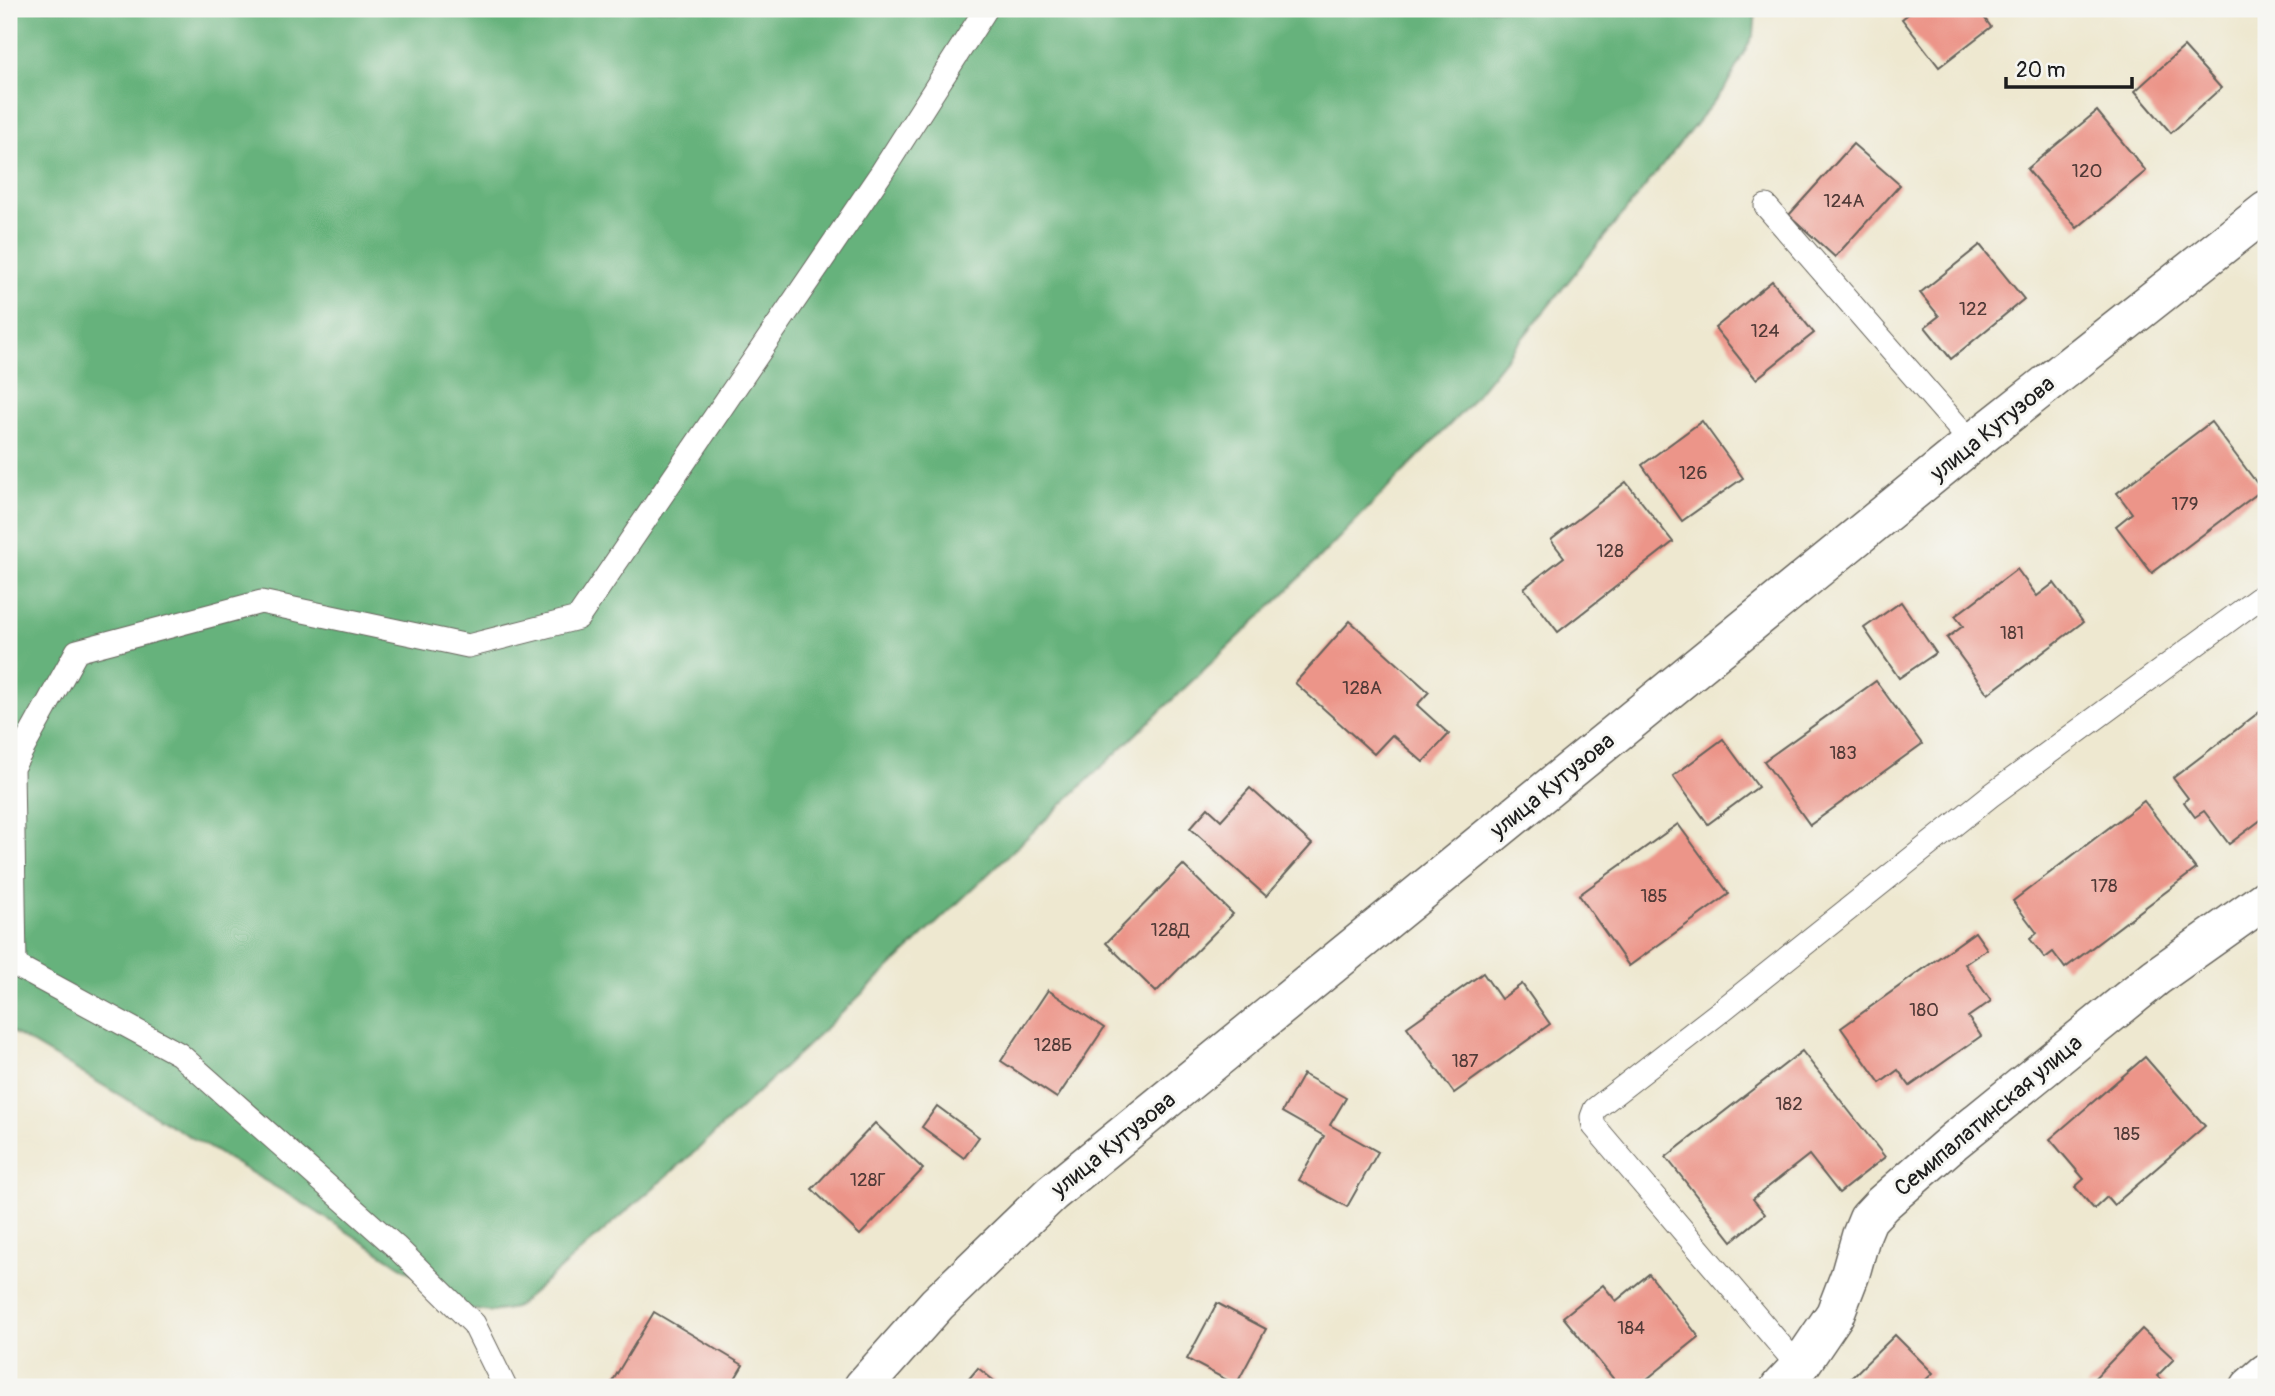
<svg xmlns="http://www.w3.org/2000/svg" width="2275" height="1396" viewBox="0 0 2275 1396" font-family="Pangolin,sans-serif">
	<rect width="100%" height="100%" fill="#f6f6f2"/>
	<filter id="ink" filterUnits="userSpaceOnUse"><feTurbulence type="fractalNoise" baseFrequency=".0143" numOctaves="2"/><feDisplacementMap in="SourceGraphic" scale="14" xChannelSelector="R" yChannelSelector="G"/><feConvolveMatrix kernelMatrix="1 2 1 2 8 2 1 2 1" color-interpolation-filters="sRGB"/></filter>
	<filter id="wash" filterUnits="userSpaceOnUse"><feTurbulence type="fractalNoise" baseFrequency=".00686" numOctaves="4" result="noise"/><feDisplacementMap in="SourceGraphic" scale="28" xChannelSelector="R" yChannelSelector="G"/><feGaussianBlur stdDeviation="1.57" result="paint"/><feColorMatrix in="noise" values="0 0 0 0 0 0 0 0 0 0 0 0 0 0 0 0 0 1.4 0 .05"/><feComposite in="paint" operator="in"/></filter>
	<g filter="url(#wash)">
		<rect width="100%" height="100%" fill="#eee8d0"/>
		<polygon fill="#66b27c" stroke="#41674c" stroke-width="2" points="9,9 1756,9 1754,34 1725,88 1465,409 1284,594 698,1149 515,1308 491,1312 467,1309 301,1202 9,1030"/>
		<g id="blocks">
			<g fill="#ec9589">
				<polygon points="1915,9 1978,9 1991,27 1939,67 1902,19"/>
				<polygon points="2184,47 2221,88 2171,133 2135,91"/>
				<polygon points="2097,111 2146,171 2077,228 2027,169"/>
				<polygon points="1853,144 1900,185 1835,257 1789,215"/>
				<polygon points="1980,245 2024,299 1951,359 1925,327 1939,316 1920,293"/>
				<polygon points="1772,281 1814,333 1756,379 1715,328"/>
				<polygon points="1702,421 1743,478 1682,521 1642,465"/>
				<polygon points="2211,422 2262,490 2152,573 2116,526 2132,513 2117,493"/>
				<polygon points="1626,482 1673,542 1558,632 1524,588 1564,557 1551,540"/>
				<polygon points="2017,569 2037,596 2054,583 2083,622 1988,694 1947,638 1963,626 1955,616"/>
				<polygon points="1901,602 1936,653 1899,678 1864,628"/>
				<polygon points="1350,621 1429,692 1417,705 1449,734 1423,762 1392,735 1374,754 1295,683"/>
				<polygon points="1876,681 1922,744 1810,825 1764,761"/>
				<polygon points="2266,707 2266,816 2229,844 2204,811 2195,817 2184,802 2188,798 2173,778"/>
				<polygon points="1723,739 1758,787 1708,824 1673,776"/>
				<polygon points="1250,788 1312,844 1266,896 1190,828 1208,808 1221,820"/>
				<polygon points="2144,801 2196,869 2065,968 2053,952 2045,958 2030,939 2037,933 2013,901"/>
				<polygon points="1678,824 1729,894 1629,966 1579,895"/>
				<polygon points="1183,865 1233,914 1156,992 1106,943"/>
				<polygon points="1975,932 1987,949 1965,964 1991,1001 1968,1017 1981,1036 1910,1086 1898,1070 1880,1083 1841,1028"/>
				<polygon points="1483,973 1501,999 1522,984 1550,1024 1454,1093 1407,1027"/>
				<polygon points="1048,990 1104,1028 1057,1098 1001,1061"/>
				<polygon points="1802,1051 1885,1157 1839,1193 1809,1155 1753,1199 1765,1214 1732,1241 1666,1157"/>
				<polygon points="2145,1057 2205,1126 2114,1205 2107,1197 2094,1209 2075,1187 2084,1179 2050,1139"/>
				<polygon points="1303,1074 1346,1098 1330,1125 1378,1152 1347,1207 1299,1180 1324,1136 1282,1112"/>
				<polygon points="937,1106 979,1137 964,1158 922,1127"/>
				<polygon points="875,1123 923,1169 860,1235 812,1189"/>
				<polygon points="1649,1274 1699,1337 1637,1387 1620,1387 1563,1317 1603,1285 1616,1301"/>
				<polygon points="1217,1303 1266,1329 1236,1385 1187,1359"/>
				<polygon points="654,1312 743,1365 730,1387 609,1387"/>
				<polygon points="2142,1329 2174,1359 2157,1376 2169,1387 2086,1387"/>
				<polygon points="1895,1335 1933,1373 1918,1387 1842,1387"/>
				<polygon points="978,1368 1002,1387 962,1387"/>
			</g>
		</g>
	</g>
	<g filter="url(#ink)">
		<use href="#blocks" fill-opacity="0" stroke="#66635b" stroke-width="2"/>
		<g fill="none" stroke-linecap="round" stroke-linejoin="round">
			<g stroke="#66635b" stroke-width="25">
				<g id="lane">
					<polyline points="1766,206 1972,443"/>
					<polyline points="9,964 15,965 179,1054 395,1246 474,1324 505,1387"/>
					<polyline points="15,965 12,768 77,651 261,602 468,646 578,618 882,172 986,9"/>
					<polyline points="1799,1367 1594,1126 1592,1117 1595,1109 1721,1011 1990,796 2266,593"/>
				</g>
			</g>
			<g stroke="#66635b" stroke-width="41">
				<g id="street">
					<polyline points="1780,1387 1799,1367 1835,1314 1850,1275 1861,1236 1868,1219 1882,1204 1954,1141 2156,977 2266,899"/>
					<polyline points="2250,1387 2266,1373"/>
				</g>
			</g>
			<g stroke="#66635b" stroke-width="41">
				<polyline id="secondary" points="863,1387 937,1304 1052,1193 1972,443 2266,211"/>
			</g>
			<use href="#lane" stroke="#fff" stroke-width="23"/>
			<use href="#street" stroke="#fff" stroke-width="38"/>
			<use href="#secondary" stroke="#fff" stroke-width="38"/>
		</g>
	</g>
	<g text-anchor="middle" stroke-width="6" stroke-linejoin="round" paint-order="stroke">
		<g font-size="19" fill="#503a37">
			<text x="2087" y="177">120</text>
			<text x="1844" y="207">124А</text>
			<text x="1973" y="315">122</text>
			<text x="1765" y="337">124</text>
			<text x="1693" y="479">126</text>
			<text x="2185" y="510">179</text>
			<text x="1610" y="557">128</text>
			<text x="2012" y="639">181</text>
			<text x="1362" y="694">128А</text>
			<text x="1843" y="759">183</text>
			<text x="2104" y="892">178</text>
			<text x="1654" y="902">185</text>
			<text x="1170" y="936">128Д</text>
			<text x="1924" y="1016">180</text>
			<text x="1053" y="1051">128Б</text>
			<text x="1465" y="1067">187</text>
			<text x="1789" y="1110">182</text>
			<text x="2127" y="1140">185</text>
			<text x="868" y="1186">128Г</text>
			<text x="1631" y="1334">184</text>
		</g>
		<g font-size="23" fill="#1c1c1c" stroke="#f6f6f2">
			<text transform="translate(1992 428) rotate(-39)" y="8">улица Кутузова</text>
			<text transform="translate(1552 785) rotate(-39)" y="8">улица Кутузова</text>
			<text transform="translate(1988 1115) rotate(-40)" y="8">Семипалатинская улица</text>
			<text transform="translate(1113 1144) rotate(-39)" y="8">улица Кутузова</text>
		</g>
	</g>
	<rect width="2275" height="1396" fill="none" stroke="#f6f6f2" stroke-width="35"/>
	<path d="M2006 77v10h126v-10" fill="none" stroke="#1c1c1c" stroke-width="3.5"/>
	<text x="2016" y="77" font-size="21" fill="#1c1c1c" stroke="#f6f6f2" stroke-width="5" paint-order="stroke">20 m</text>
</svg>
